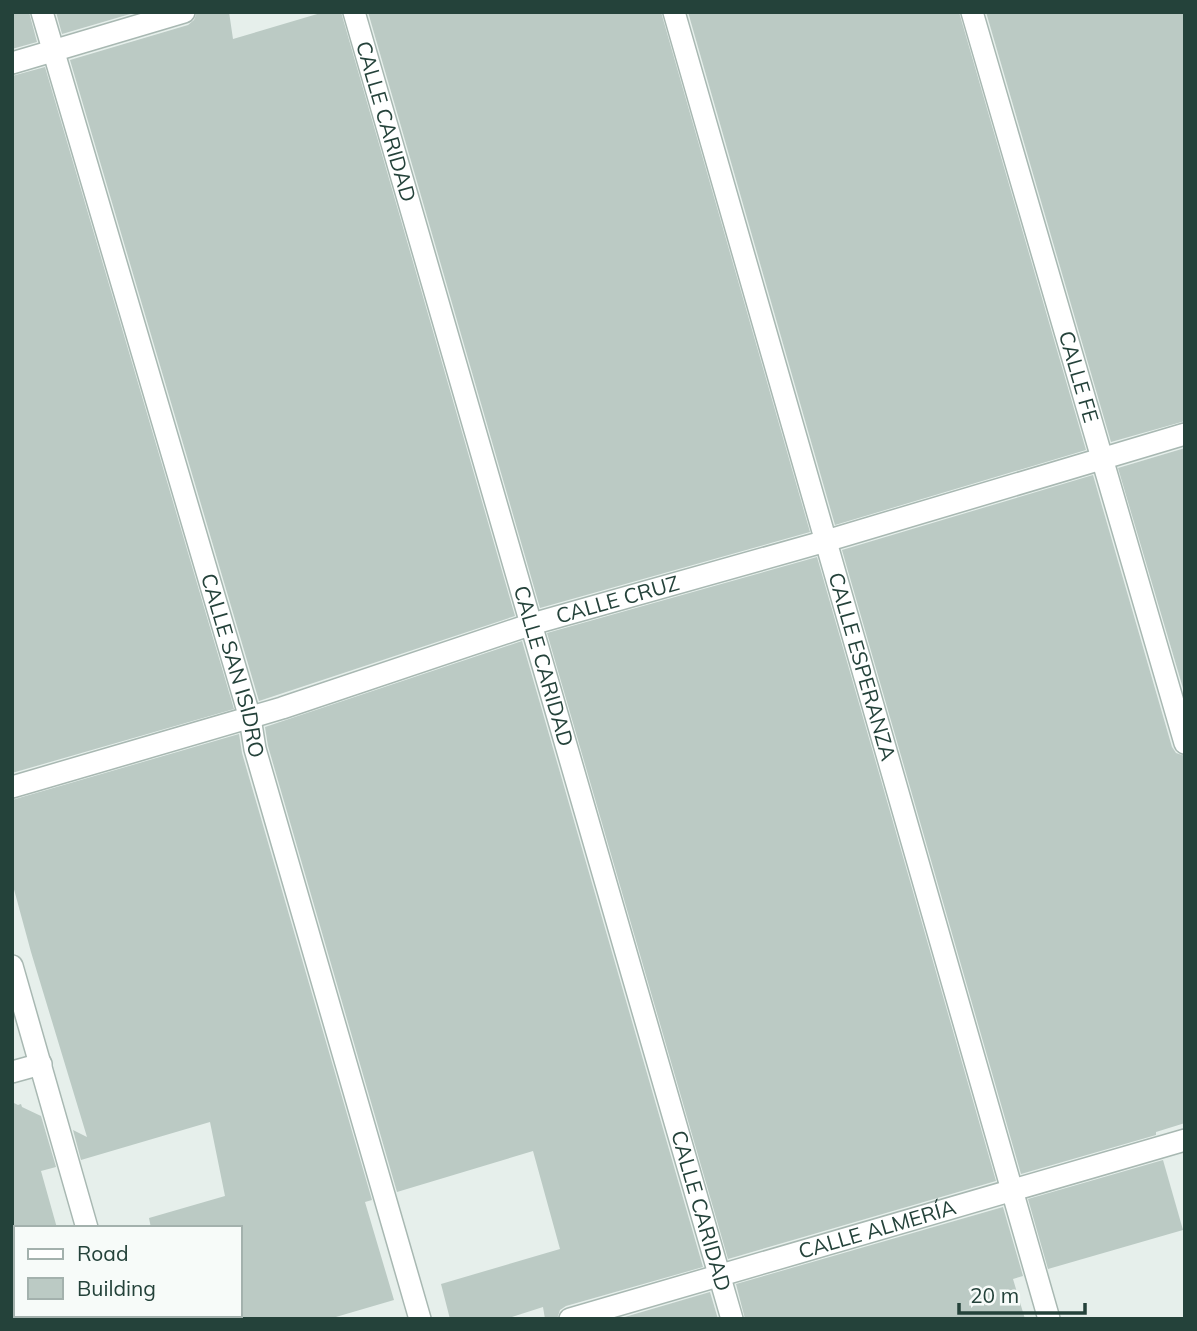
<svg xmlns="http://www.w3.org/2000/svg" width="1197" height="1331" viewBox="0 0 1197 1331" font-family="Mulish,sans-serif">
	<rect width="100%" height="100%" fill="#e6efeb"/>
	<g fill="#bbcac4">
		<polygon points="12,12 29,12 37,42 12,49"/>
		<polygon points="56,12 137,12 62,34"/>
		<polygon points="197,12 229,12 233,39 324,12 341,12 515,616 259,701 70,60 188,25 194,20"/>
		<polygon points="368,12 661,12 810,532 540,608"/>
		<polygon points="688,12 959,12 1086,450 835,525"/>
		<polygon points="986,12 1185,12 1185,421 1111,442"/>
		<polygon points="45,67 234,709 12,773 12,76"/>
		<polygon points="1185,448 1185,695 1118,468"/>
		<polygon points="1093,475 1172,747 1176,753 1185,756 1185,1123 1156,1132 1156,1135 1021,1174 842,550"/>
		<polygon points="817,557 996,1181 728,1259 547,633"/>
		<polygon points="522,641 703,1267 566,1306 560,1310 557,1319 545,1319 543,1307 506,1319 450,1319 441,1284 560,1249 533,1151 397,1192 268,746 265,727"/>
		<polygon points="239,734 242,753 372,1200 365,1202 394,1300 329,1319 240,1319 240,1228 151,1228 149,1218 225,1196 210,1122 81,1160 73,1130 87,1137 31,952 12,882 12,800"/>
		<polygon points="12,1102 18,1105 21,1104 22,1107 41,1116 56,1167 41,1171 57,1228 12,1228"/>
		<polygon points="1163,1160 1183,1230 1048,1269 1028,1199"/>
		<polygon points="1003,1207 1023,1276 1013,1279 1025,1319 745,1319 736,1284"/>
		<polygon points="710,1292 718,1319 618,1319"/>
	</g>
	<g fill="none" stroke-linecap="round" stroke-linejoin="round">
		<g stroke="#a8b8b2" stroke-width="24">
			<g id="street">
				<path id="s1" d="M 42,12 L 250,718 L 255,749 L 420,1319"/>
				<path id="s2" d="M 354,12 L 732,1319"/>
				<path id="s3" d="M 674,12 L 1049,1319"/>
				<path id="s4" d="M 972,12 L 1185,743"/>
				<polyline points="12,63 184,12"/>
				<path id="s5" d="M 12,787 L 282,708 L 532,624 L 826,541 L 1185,434"/>
				<polyline points="12,966 87,1228"/>
				<polyline points="12,1072 41,1064"/>
				<polyline points="112,1315 113,1319"/>
				<path id="s6" d="M 570,1319 L 1185,1140"/>
			</g>
		</g>
		<use href="#street" stroke="#fff" stroke-width="21"/>
	</g>
	<g text-anchor="middle" stroke-width="5" stroke-linejoin="round" paint-order="stroke">
		<g font-size="21" fill="#24423a" stroke="#f7fbf9">
			<text dy="7" stroke="none"><textPath href="#s2" startOffset="114">CALLE CARIDAD</textPath></text>
			<text dy="7" stroke="none"><textPath href="#s4" startOffset="380">CALLE FE</textPath></text>
			<text dy="7" stroke="none"><textPath href="#s5" startOffset="634">CALLE CRUZ</textPath></text>
			<text dy="7" stroke="none"><textPath href="#s1" startOffset="681">CALLE SAN ISIDRO</textPath></text>
			<text dy="7" stroke="none"><textPath href="#s2" startOffset="681">CALLE CARIDAD</textPath></text>
			<text dy="7" stroke="none"><textPath href="#s3" startOffset="681">CALLE ESPERANZA</textPath></text>
			<text dy="7" stroke="none"><textPath href="#s2" startOffset="1248">CALLE CARIDAD</textPath></text>
			<text dy="7" stroke="none"><textPath href="#s6" startOffset="320">CALLE ALMERÍA</textPath></text>
		</g>
	</g>
	<rect width="1197" height="1331" fill="none" stroke="#24423a" stroke-width="28"/>
	<rect x="14" y="1226" width="228" height="91" fill="#f7fbf9" stroke="#a3b1ad" stroke-width="2"/>
	<rect x="28" y="1249" width="35" height="10" fill="#ffffff" stroke="#a3b1ad" stroke-width="2"/>
	<text x="77" y="1261" font-size="21" fill="#24423a">Road</text>
	<rect x="28" y="1278" width="35" height="21" fill="#bbcac4" stroke="#a3b1ad" stroke-width="2"/>
	<text x="77" y="1296" font-size="21" fill="#24423a">Building</text>
	<path d="M959 1303v10h126v-10" fill="none" stroke="#24423a" stroke-width="3.5"/>
	<text x="970" y="1303" font-size="21" fill="#24423a" stroke="#f7fbf9" stroke-width="5" paint-order="stroke">20 m</text>
</svg>
